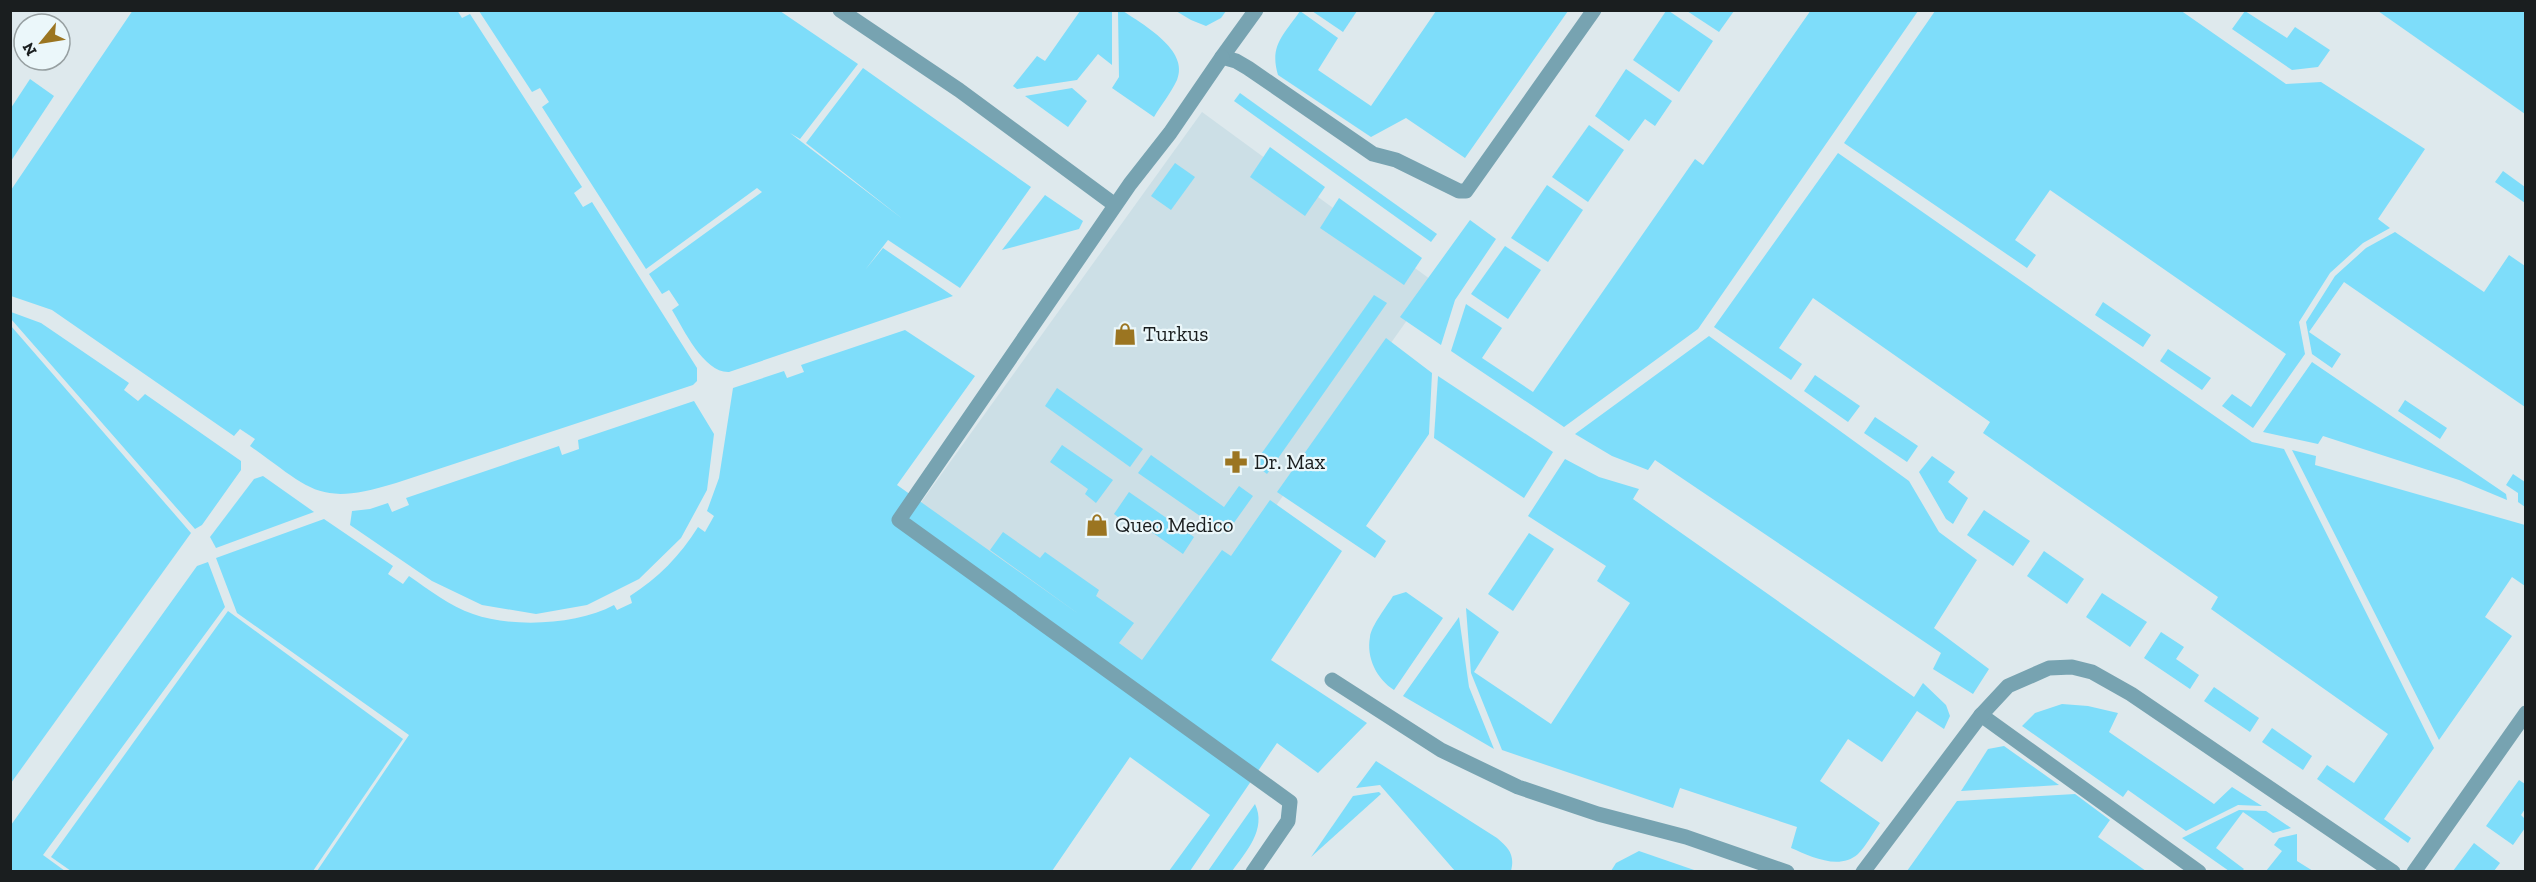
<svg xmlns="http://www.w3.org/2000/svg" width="2536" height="882" viewBox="0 0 2536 882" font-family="'Zilla Slab',serif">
	<rect width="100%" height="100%" fill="#dee9ed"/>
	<polygon fill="#ccdfe6" points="1202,112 1434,282 1148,687 912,515"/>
	<g fill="#7eddfa">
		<path d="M 133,10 L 457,10 L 462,18 L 470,14 L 582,187 L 574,193 L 583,207 L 592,202 L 697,368 L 697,381 L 693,385 L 396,483 C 318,507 312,490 250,446 L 255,439 L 240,429 L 234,436 L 52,310 L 11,296 L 11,190 Z"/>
		<polygon points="1811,10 1918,11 1698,329 1564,427 1451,351 1466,304 1502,328 1482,358 1533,392 1695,159 1703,165"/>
		<polygon points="2180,10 2286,84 2321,82 2425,149 2378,219 2390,228 2363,243 2330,273 2299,322 2305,354 2253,428 2222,406 2232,394 2251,407 2286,354 2050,190 2015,240 2036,255 2027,268 1844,143 1935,11"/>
		<path d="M 479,11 L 780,11 L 858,64 L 800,139 L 790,133 L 904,220 L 806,143 L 863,68 L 1031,187 L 960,288 L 888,240 L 865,270 L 883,248 L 953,296 L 729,372 C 704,373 684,330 672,310 L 679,305 L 669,290 L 662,294 L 649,274 L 762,192 L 757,188 L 646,269 L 542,107 L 549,102 L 540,88 L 532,92 Z"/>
		<polygon points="1080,11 1112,11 1112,65 1098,54 1077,80 1017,89 1013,86 1037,56 1045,61"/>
		<path d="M 1118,11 L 1123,11 C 1142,24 1190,50 1177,80 C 1171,93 1161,105 1154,117 L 1112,88 L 1119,77 Z"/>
		<polygon points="1176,11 1226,10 1226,11 1221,18 1206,26 1191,20"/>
		<path d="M 1300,11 L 1338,38 L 1318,70 L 1371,106 L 1436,11 L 1568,11 L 1465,158 L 1406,118 L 1371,137 L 1278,75 C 1269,45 1284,35 1300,11 Z"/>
		<polygon points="1312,11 1357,11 1343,32"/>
		<polygon points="1666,11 1669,11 1713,41 1679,92 1633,60"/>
		<polygon points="1687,11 1734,11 1719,32"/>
		<polygon points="2245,11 2287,38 2295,27 2330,50 2318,67 2292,70 2232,29"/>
		<polygon points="2378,11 2525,11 2525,114"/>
		<polygon points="1626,69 1672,101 1655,126 1645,119 1629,141 1595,116"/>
		<polygon points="30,79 54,96 11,161 11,108"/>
		<polygon points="1072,88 1087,101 1068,127 1025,96"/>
		<polygon points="1240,93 1437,234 1431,242 1234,101"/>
		<polygon points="1589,125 1624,150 1588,202 1552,177"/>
		<polygon points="1270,147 1325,187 1305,216 1250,177"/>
		<polygon points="1838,153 2252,442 2284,449 2434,748 2384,819 2411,838 2408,843 2317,779 2327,765 2354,783 2388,734 2211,609 2218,597 1983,433 1990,422 1813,298 1779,348 1802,364 1791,380 1714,327"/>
		<polygon points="1175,163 1195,177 1171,210 1151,196"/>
		<polygon points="2503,171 2525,187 2525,203 2495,182"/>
		<polygon points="1547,185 1583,210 1548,262 1511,238"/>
		<polygon points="1045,195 1083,221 1079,229 1002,250"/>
		<polygon points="1339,198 1422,258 1404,285 1320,228"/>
		<polygon points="1470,220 1496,239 1455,300 1441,345 1400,317"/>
		<polygon points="2395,232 2484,292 2509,255 2525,266 2525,407 2344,282 2309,332 2341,354 2332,368 2312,354 2306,322 2335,276 2366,248"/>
		<polygon points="1505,246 1541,270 1508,319 1471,294"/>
		<polygon points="1374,295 1387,303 1267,474 1254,464"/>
		<polygon points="2103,302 2151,335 2143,347 2095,315"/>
		<polygon points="11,312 41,323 129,383 124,390 138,401 145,394 241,461 241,470 202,525 195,529 11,319"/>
		<polygon points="11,326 191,533 11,783"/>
		<path d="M 905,330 L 975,376 L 897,485 L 1080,615 L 990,550 L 1003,532 L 1040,558 L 1045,552 L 1099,590 L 1096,596 L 1134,623 L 1119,643 L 1142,660 L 1222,550 L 1231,556 L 1270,500 L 1342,551 L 1271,660 L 1367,723 L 1318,773 L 1277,743 L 1190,871 L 1169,871 L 1210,815 L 1130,757 L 1052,871 L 317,871 L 409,735 L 237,613 L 216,558 L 324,519 L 393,566 L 388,574 L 403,584 L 409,576 C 429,590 450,606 473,614 C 512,628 577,625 614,605 L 617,610 L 632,603 L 630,596 C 658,578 680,556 698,527 L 705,532 L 714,516 L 707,511 L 719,478 L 733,388 L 784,371 L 787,378 L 804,372 L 801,365 Z"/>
		<polygon points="1709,336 1909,481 1939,532 1977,560 1934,628 1989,669 1973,694 1933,669 1941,653 1655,460 1648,470 1612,456 1575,434"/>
		<polygon points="1386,338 1432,373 1429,434 1366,526 1386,541 1375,558 1277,492"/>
		<polygon points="2168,349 2211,378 2202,390 2160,361"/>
		<polygon points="2312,362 2506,494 2507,500 2459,480 2323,436 2318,444 2263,432"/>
		<polygon points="1815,375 1860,406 1848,422 1804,391"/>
		<polygon points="1438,376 1553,452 1524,498 1434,438"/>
		<polygon points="1057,388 1143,449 1130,467 1045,406"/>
		<polygon points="2405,400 2447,428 2440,439 2398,411"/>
		<polygon points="694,401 714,434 707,490 681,538 639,579 587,605 536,614 482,605 432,581 350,525 352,511 370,509 388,503 392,512 409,505 406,498 559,446 562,455 579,449 578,440"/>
		<polygon points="1875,417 1918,446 1907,462 1864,433"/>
		<polygon points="1062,445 1113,480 1096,503 1085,494 1088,489 1050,462"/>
		<polygon points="2292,450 2316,456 2315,465 2525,525 2525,586 2512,577 2485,617 2512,636 2439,740"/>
		<polygon points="1151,455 1224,507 1239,486 1253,496 1226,534 1138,473"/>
		<polygon points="1932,456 1955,472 1948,482 1968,498 1953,524 1946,519 1919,472"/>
		<path d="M 1565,459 L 1599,477 L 1639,489 L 1633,499 L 1914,697 L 1923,683 L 1946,705 L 1950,716 L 1944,729 L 1917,711 L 1882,762 L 1848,739 L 1820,781 L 1880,823 C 1873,833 1866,846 1858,854 C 1839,871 1810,856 1791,848 L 1797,827 L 1680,788 L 1673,808 L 1502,750 L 1471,673 L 1466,608 L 1499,632 L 1474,672 L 1551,724 L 1630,603 L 1597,581 L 1606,566 L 1528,516 Z"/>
		<polygon points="2513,474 2525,482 2525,507 2518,502 2518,493 2506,485"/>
		<polygon points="263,476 314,512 216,548 210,537 254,479"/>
		<polygon points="1129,492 1194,537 1183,554 1143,526 1139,533 1114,514"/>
		<polygon points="1984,510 2030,541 2013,566 1967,535"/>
		<polygon points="1529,533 1554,549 1513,611 1488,594"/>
		<polygon points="2044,551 2084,579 2067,604 2027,576"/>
		<polygon points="208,562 225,607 43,855 65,871 11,871 11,825 197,566"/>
		<path d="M 1406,592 L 1443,618 L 1394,690 C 1377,679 1366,658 1370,637 C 1371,626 1387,606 1393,596 Z"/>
		<polygon points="2102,593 2147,622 2130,647 2086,617"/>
		<polygon points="228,611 403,739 313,871 71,871 51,857"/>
		<polygon points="1459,617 1469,687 1494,749 1403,696"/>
		<polygon points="2161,632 2184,647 2176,659 2199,675 2190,689 2144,658"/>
		<polygon points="2214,687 2259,718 2250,732 2204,701"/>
		<polygon points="2062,704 2088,706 2118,713 2109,732 2214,804 2232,787 2262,806 2238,805 2186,831 2128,790 2123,797 2022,726 2035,713"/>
		<polygon points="2272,728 2312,756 2303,770 2262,742"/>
		<polygon points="2004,746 2059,785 1961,791 1988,749"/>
		<path d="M 1376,761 L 1497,838 C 1509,848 1515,855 1511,871 L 1455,871 L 1380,785 L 1356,788 Z"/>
		<polygon points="2519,780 2525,784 2525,809 2521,815 2525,819 2525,828 2513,845 2486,826"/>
		<polygon points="1379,792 1381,794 1311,857 1353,796"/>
		<polygon points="2075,794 2110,820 2098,837 2146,871 1907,871 1957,801"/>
		<path d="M 1255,804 C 1267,829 1246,852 1232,871 L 1208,871 Z"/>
		<polygon points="2239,810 2266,811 2291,828 2273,833 2243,812 2216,848 2244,869 2242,871 2229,871 2182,838"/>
		<polygon points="2297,834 2297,861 2313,871 2266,871 2282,851 2274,845 2279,838"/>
		<polygon points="2474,843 2500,863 2494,871 2453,871"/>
		<polygon points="1639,851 1697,871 1611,871 1616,863"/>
	</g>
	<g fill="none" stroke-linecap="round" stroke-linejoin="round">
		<g stroke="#77a3b1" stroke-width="15">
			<polyline points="840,10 959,90 1115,205"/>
			<polyline points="1256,10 1222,57 1236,61 1248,68 1373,154 1396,160 1459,191 1466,191 1594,10"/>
			<polyline points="1222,57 1170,133 1130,184 899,520 1290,802 1288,821 1253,872"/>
			<polyline points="1332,680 1441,750 1518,787 1598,814 1686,837 1787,872"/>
			<polyline points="1981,715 2199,872"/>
			<polyline points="1863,872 1981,715 2008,686 2049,668 2072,667 2092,672 2131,694 2393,872"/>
			<polyline points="2414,872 2526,713"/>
		</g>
	</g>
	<defs>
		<g id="shop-bare" transform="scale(1.8)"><path d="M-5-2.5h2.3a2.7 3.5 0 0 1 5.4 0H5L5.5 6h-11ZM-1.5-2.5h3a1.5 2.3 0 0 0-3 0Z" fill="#9b7521" stroke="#ebf7fa" stroke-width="2.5" paint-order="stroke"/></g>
		<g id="pharmacy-bare" transform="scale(1.8)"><path d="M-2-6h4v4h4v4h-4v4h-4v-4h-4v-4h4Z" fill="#9b7521" stroke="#ebf7fa" stroke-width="2.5" paint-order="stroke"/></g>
	</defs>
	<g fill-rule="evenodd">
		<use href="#shop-bare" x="1125" y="334"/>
		<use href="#pharmacy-bare" x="1236" y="462"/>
		<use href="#shop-bare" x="1097" y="525"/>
	</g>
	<g text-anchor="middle" stroke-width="4.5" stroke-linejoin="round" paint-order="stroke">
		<g font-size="21" fill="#1a1e1f" stroke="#ebf7fa" text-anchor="start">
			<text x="1143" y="341">Turkus</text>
			<text x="1254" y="469">Dr. Max</text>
			<text x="1115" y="532">Queo Medico</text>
		</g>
	</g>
	<rect width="2536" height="882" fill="none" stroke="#1a1e1f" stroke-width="24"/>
	<g transform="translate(42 42) rotate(240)"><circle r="28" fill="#ebf7fa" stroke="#97a0a2" stroke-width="1.5"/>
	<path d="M0-4.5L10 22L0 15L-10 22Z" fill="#9b7521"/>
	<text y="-9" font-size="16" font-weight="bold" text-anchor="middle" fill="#1a1e1f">N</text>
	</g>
</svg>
